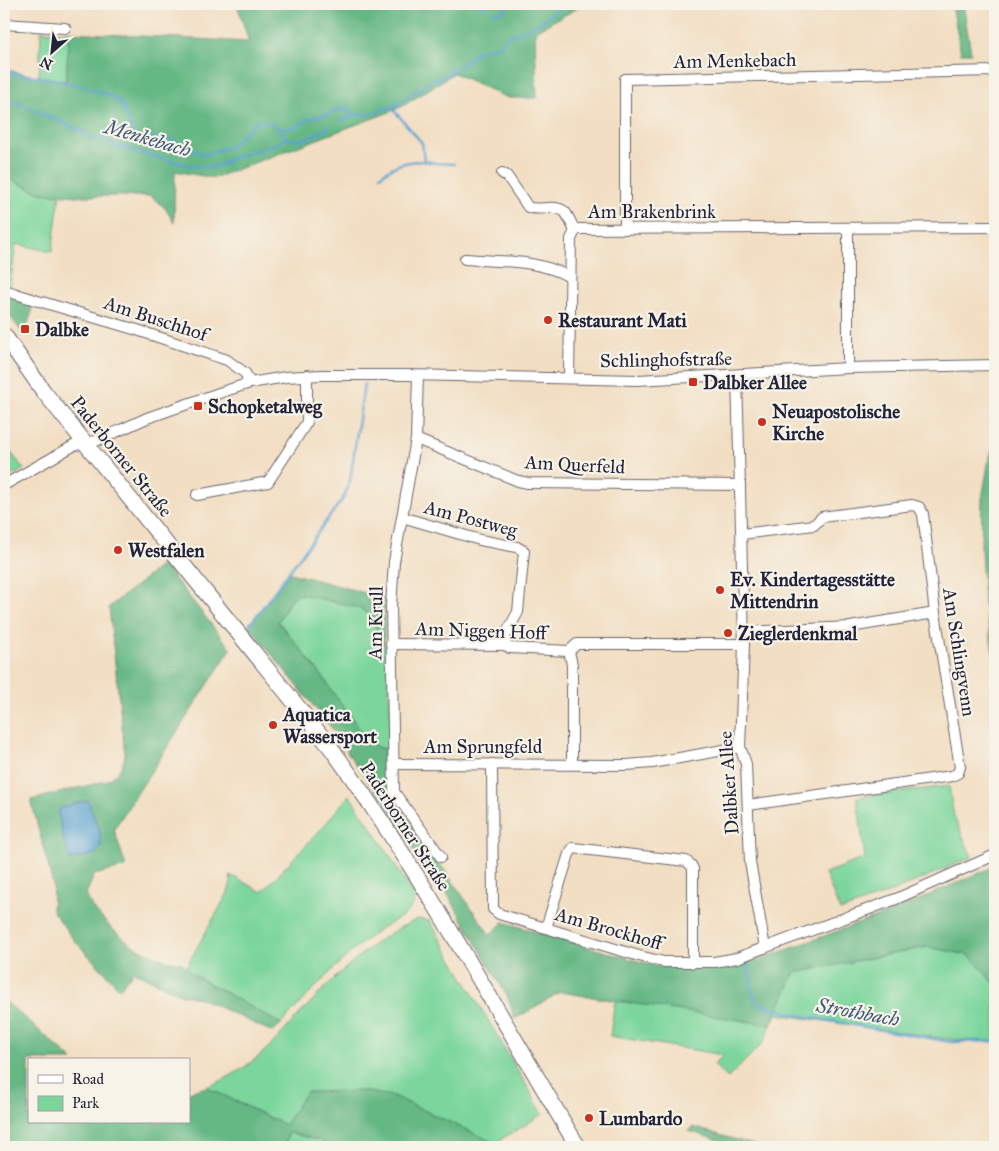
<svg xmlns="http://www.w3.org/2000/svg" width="999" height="1151" viewBox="0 0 999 1151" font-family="'IM FELL Great Primer',serif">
	<rect width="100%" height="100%" fill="#f7f3e8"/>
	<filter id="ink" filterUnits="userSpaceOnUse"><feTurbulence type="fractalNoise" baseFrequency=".02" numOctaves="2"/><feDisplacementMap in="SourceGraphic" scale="10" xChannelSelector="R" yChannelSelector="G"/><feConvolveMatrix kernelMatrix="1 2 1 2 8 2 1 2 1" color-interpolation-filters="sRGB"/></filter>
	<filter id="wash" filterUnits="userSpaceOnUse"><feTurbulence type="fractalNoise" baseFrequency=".0096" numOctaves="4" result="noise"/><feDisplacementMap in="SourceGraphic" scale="20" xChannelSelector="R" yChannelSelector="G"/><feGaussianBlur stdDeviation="1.12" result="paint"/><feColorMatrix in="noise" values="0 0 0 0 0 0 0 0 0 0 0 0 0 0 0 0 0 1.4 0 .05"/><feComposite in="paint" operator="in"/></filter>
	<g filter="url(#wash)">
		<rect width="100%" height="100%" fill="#f2dec2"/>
		<g fill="#7cd69c" stroke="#4f7c6c">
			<polygon points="41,31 69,32 66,81 39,76"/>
			<polygon points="4,176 40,193 60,194 52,252 16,244 10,286 4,284"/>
			<polygon points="4,444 24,469 4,480"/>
			<polygon points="297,594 302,594 359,608 370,615 384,646 388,647 391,746 386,749 378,748 367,739 334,694 323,677 278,621 292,598"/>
			<polygon points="949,786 954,817 972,857 896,890 840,911 825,873 865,858 857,797"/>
			<path d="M 349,795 L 372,828 L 416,898 C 411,917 390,921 376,932 C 341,958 311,992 281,1024 L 194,975 L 186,967 L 228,893 L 231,882 L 230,875 L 262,892 L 323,827 Z"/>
			<path d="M 418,919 L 430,921 L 543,1114 L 495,1143 L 393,1096 L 285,1125 L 206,1087 C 220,1082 233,1075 246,1066 C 265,1053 280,1036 295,1019 C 331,981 370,939 418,919 Z"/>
			<polygon points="928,947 969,955 994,981 995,984 995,1041 955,1040 776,1014 794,973"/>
			<polygon points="615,1000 771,1025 764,1042 728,1078 714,1065 723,1055 610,1036"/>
			<polygon points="287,1132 324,1142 330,1147 285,1147"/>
		</g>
		<g fill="#65b784" stroke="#446c60">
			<polygon points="237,4 585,4 535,31 537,98 508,98 454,73 403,106 387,113 214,178 175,171 174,223 165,208 151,196 77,196 40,193 4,176 4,69 19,73 66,81 69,32 249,42"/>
			<polygon points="952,4 963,4 971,53 961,53"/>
			<polygon points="4,295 29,304 32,311 24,335 4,308"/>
			<polygon points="995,442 995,664 984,602 981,550 982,499 989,459"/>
			<path d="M 163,564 L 231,649 L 114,829 L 126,867 L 94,875 L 86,894 L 92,907 L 112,929 L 135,947 L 165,960 L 182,963 L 194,975 L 281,1024 L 272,1032 L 200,998 L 182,995 L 133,971 L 120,989 L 73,939 L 52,910 L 53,885 L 31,800 L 105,781 C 117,776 123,768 125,755 L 109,607 Z"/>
			<path d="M 290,573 L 384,598 L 384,646 L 370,615 L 359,608 L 302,594 C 289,595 284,612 278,622 L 323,677 L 334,694 L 367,739 L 378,748 L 386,749 L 391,746 L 390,792 L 490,935 L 503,922 L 630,959 L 660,966 L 704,967 L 734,963 L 748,959 L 753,962 L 898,909 L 995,866 L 995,984 L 969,955 L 927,947 L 794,973 L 771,1025 L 560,992 L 515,1019 L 507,996 L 444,888 L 430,876 L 391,813 L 347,752 L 347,747 L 248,625 Z"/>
			<polygon points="4,1000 73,1060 29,1060 29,1122 189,1122 189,1092 206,1087 285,1125 306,1092 362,1091 393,1096 495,1143 488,1147 330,1147 324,1142 288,1132 285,1147 4,1147"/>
			<polygon points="692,1127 761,1147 730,1147 720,1141 689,1131"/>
		</g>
		<polygon fill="#5ba2d1" stroke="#3e6286" points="87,800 100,831 101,848 95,854 70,860 62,833 58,812 61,808"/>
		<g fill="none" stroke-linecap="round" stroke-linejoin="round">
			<g stroke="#5ba2d1" stroke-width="2.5">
				<polyline points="478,4 487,8"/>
				<polyline points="494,12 499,12 506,9"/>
				<path d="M 4,71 C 13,75 24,75 34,76 C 51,79 108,90 119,102 C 123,106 131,127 133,133 L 141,138 L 169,138 L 204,155 L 231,146 L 257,120 C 265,121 273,123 279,129 C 281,132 284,137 287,138 C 300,145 319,133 329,127"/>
				<polyline points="4,97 75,128 92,138 106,140 114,146 191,166 214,167 238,156 275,144 287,138"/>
				<polyline points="341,121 356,114 367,115 381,111 384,108 392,108 431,81 443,77 465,63 478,51 500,46 507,36 519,33 544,20 556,10 574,4"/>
				<polyline points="279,129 295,127 311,118 328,114 346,107 356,114"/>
				<polyline points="424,161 436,163 454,164"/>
				<path d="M 380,176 C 395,164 406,161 424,161 L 422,143 L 392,108"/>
				<polyline points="249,626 344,497 350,481 364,384"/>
				<polyline points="748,964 754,998 759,1004 796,1015 951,1042 995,1041"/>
			</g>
		</g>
	</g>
	<g filter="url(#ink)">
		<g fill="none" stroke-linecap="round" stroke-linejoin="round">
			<g stroke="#6b646a" stroke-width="12">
				<g id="minor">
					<polyline points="4,24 65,28"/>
					<path d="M 502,173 L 507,176 L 528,207 C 539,212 555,203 565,212 C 569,217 572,225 575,231"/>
					<polyline points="848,228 848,368"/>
					<polyline points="625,229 625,79 995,71"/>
					<path d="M 465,259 C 502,262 537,259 570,277"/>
					<polyline points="4,290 38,301"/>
					<polyline points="42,302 137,330 227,360 245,373 250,383"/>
					<polyline points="737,375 744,644 740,747 746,764 750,862 765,948"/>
					<polyline points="418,376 416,439 394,562 391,606 394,792 441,857"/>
					<polyline points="569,378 571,239 575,231 579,229 995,227"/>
					<polyline points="416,439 518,481 528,483 740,485"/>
					<polyline points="4,485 75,445 96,441 147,418 222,392 250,383 286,377 321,375 406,375 638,380 848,368 995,365"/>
					<polyline points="197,495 268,482 307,422 307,375"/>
					<polyline points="402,517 480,540 517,547 524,551 518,612 505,636 505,645"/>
					<polyline points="742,534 814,525 822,517 912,505 919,507 923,514 935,613 960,767 958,773 952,776 748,805"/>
					<polyline points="744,632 850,627 935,613"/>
					<polyline points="391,644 505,645 510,648 569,651 577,644 744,644"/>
					<polyline points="569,651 572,665 572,764"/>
					<polyline points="394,764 626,765 652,763 740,747"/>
					<polyline points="492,764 493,909 499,914 639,956 664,962 714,962 737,958 896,899 995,855"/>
					<polyline points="546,928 569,854 573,848 686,861 691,865 693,869 693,963"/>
				</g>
			</g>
			<g stroke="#6b646a" stroke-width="17">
				<path id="secondary" d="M 4,335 L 44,392 L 331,748 C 423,875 498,1013 578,1147"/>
			</g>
			<use href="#minor" stroke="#fff" stroke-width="10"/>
			<use href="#secondary" stroke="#fff" stroke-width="15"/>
		</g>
	</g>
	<g fill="#c8321e" stroke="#f7f3e8" stroke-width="2">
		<circle cx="548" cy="320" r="5"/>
		<rect x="20" y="324" width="10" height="10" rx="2.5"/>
		<rect x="688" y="377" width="10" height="10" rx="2.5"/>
		<rect x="193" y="401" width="10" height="10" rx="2.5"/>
		<circle cx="762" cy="422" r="5"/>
		<circle cx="118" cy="550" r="5"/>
		<circle cx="720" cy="590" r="5"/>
		<circle cx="728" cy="633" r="5"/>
		<circle cx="273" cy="725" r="5"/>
		<circle cx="589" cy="1118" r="5"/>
	</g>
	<g text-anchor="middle" stroke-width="4.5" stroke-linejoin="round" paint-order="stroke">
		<g font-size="19" fill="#22223b" stroke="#f7f3e8">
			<text transform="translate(735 60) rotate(-1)" y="7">Am Menkebach</text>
			<text x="652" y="218">Am Brakenbrink</text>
			<text transform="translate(156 318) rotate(18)" y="7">Am Buschhof</text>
			<text transform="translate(666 359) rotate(-1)" y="7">Schlinghofstraße</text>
			<text transform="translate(122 456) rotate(51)" y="7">Paderborner Straße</text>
			<text transform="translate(575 464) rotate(3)" y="7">Am Querfeld</text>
			<text transform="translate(471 518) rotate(15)" y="7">Am Postweg</text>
			<text transform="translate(375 623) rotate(-89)" y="7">Am Krull</text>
			<text transform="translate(481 630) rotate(2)" y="7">Am Niggen Hoff</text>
			<text transform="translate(960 652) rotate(81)" y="7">Am Schlingvenn</text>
			<text x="483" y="753">Am Sprungfeld</text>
			<text transform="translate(728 783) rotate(-94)" y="7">Dalbker Allee</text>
			<text transform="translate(406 826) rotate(57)" y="7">Paderborner Straße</text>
			<text transform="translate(609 928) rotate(16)" y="7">Am Brockhoff</text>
		</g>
		<g font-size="19" font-weight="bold" fill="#22223b" stroke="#f7f3e8" text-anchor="start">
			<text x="558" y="327">Restaurant Mati</text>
			<text x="35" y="336">Dalbke</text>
			<text x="703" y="389">Dalbker Allee</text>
			<text x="208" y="413">Schopketalweg</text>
			<text x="772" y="418">Neuapostolische<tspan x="772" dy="22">Kirche</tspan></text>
			<text x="128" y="557">Westfalen</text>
			<text x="730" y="586">Ev. Kindertagesstätte<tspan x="730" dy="22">Mittendrin</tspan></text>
			<text x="738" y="640">Zieglerdenkmal</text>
			<text x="283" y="721">Aquatica<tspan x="283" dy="22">Wassersport</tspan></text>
			<text x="599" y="1125">Lumbardo</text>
		</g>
		<g font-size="20" font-style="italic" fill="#395577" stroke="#f7f3e8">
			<text transform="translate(148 138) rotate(16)" y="7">Menkebach</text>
			<text transform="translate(858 1012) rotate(10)" y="7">Strothbach</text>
		</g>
	</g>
	<rect width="999" height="1151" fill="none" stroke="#f7f3e8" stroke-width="20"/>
	<rect x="28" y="1058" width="162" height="65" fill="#f7f3e8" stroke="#a29fa3"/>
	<rect x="38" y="1075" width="25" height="8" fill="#ffffff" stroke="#a29fa3"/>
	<text x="72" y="1084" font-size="15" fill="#22223b">Road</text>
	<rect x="38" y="1096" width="25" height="15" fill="#7cd69c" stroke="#a29fa3"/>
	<text x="72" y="1108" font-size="15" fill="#22223b">Park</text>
	<g transform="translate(52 52) rotate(207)" stroke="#f7f3e8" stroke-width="4" paint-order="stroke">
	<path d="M0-4L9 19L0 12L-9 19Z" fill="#22223b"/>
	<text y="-8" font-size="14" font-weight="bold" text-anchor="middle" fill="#22223b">N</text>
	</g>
</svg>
